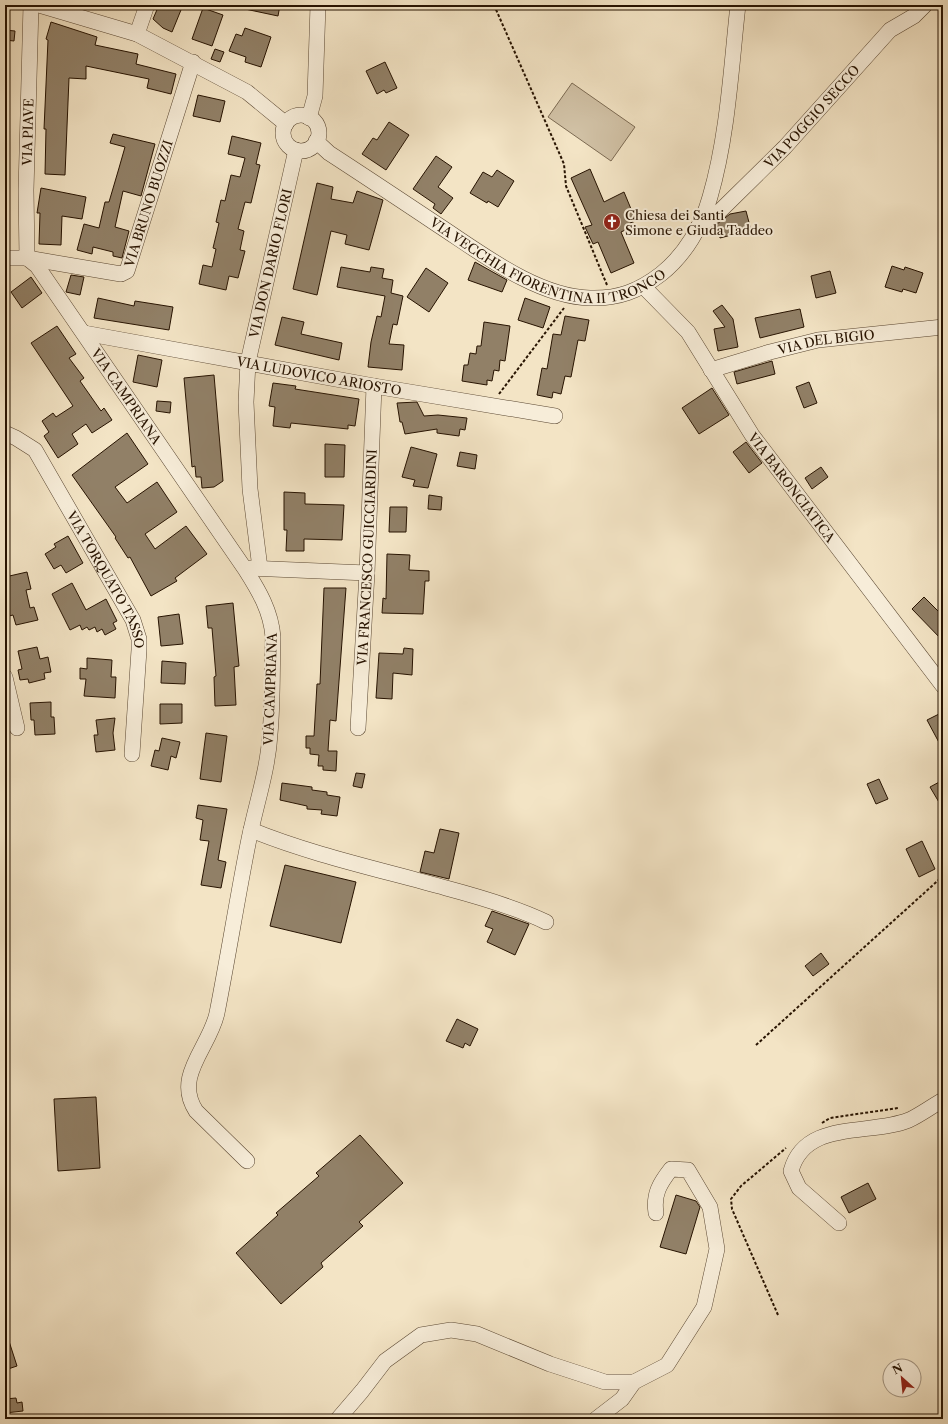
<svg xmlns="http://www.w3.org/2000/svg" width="948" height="1424" viewBox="0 0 948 1424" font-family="'Libre Caslon Text',serif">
	<rect width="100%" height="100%" fill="#f3e4c5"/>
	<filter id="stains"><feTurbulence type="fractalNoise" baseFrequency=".005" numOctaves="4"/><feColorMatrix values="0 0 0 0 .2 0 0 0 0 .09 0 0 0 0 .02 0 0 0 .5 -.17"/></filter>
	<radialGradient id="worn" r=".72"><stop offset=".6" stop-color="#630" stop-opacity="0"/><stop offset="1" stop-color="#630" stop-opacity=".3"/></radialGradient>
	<polygon fill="#d0c0a4" stroke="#7c6a52" points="572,83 635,127 611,161 548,117"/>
	<g fill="#918067" stroke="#271301">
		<polygon points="159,5 183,5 172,32 163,28 153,19"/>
		<polygon points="246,5 280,5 278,16 245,9"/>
		<polygon points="203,8 223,15 212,46 192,39"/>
		<polygon points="51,22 97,37 95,45 138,54 136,64 176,74 171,94 147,88 149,79 86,66 86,79 69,78 65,175 45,174 46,129 44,129 48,40 46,39"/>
		<polygon points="245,28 271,37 261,67 245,62 246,57 229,51 236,34 242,36"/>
		<polygon points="5,30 15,31 14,41 5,40"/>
		<polygon points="215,49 224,52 220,62 211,59"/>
		<polygon points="385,62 397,88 386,93 384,90 377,94 366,71"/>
		<polygon points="198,95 225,101 220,122 193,116"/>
		<polygon points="389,122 409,135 386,170 362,154 373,138 377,140"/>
		<polygon points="113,134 155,144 141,196 123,191 115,227 129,231 122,258 113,256 113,252 93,247 92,254 77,250 84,224 99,228 105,202 109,202 119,168 125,147 110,143"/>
		<polygon points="232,136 261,143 256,164 260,165 251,203 245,202 238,229 244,231 240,250 245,251 238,278 229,276 226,290 199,284 203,265 212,267 216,249 213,248 219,223 216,222 221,200 225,201 231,175 240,177 245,158 228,154"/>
		<polygon points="436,156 452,167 438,187 453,198 441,214 433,208 435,204 413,189"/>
		<polygon points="590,169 604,202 624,192 636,221 630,223 632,227 621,232 634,263 611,273 598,242 593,244 585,227 592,225 571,178"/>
		<polygon points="497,170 514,181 498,207 488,201 487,203 470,193 483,172 492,177"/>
		<polygon points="317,183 333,187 331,199 353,203 357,191 383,200 369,250 345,244 347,235 331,231 317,295 293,289"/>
		<polygon points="41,188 86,197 82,219 62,216 61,245 39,244 40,213 37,213"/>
		<polygon points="746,211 751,230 720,238 717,224 730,214"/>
		<polygon points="475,262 507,280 502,292 468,280"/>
		<polygon points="892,266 904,270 905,267 923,273 916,293 903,289 902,292 885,287"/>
		<polygon points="341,267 370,272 371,267 384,269 382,278 393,280 391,293 403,296 397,325 393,324 389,344 404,345 402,370 368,367 371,342 377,316 381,317 385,296 337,287"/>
		<polygon points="426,268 448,283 429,312 407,297"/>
		<polygon points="830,271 836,293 816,298 811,276"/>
		<polygon points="71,275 84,277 80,295 66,292"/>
		<polygon points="31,277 42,293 22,308 11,292"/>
		<polygon points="98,298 134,306 135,301 173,307 169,330 94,318"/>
		<polygon points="525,298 550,307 543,328 518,320"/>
		<polygon points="722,305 733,319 738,347 718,351 714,329 725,327 713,311"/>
		<polygon points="800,309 804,327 760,338 755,318"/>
		<polygon points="565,316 589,320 585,341 578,340 571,377 565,376 561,394 553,392 552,398 537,395 542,368 547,369 553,334 561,335"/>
		<polygon points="282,317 304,322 301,334 342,343 339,360 275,345"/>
		<polygon points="484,322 510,326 505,361 500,360 499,371 494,370 492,381 487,380 487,385 462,381 464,365 468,365 470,353 476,354 477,346 481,346"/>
		<polygon points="57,326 76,354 69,358 84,378 80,381 101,411 104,408 112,420 92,433 86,424 72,434 78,444 58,458 44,436 49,432 42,421 53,413 56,417 73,406 31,343"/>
		<polygon points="138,355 162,360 157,387 133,382"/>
		<polygon points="772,361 775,374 737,384 734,372"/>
		<polygon points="214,375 223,481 214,487 202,488 201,477 196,477 195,466 192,467 184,378"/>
		<polygon points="809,382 817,403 804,408 796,387"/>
		<polygon points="273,383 296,386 295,389 359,399 355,426 348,425 348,429 291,423 290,428 273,426 275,407 269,406"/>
		<polygon points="712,388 729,415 699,434 682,408"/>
		<polygon points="157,401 171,402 170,413 156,411"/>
		<polygon points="417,402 424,416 438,415 467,418 465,430 460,429 459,436 437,433 437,429 405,434 402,422 400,422 397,403"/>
		<polygon points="127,433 148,464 115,487 127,503 157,482 177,512 145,534 155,549 186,526 207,554 175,578 177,581 151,596 130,557 128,558 115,538 116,537 72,475"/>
		<polygon points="746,442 762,463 749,473 733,452"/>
		<polygon points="325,444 345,445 344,477 325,477"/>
		<polygon points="411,447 437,454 428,488 413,486 415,480 402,477"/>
		<polygon points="460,452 477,455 475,469 457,466"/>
		<polygon points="821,467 828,477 812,489 805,478"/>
		<polygon points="284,492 305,493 305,504 344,505 342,540 304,539 304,551 286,551 287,530 284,530"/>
		<polygon points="429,495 442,497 441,510 428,509"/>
		<polygon points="390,507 407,507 406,532 389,532"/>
		<polygon points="68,536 83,563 66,573 61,565 54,569 45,554 56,547 54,544"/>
		<polygon points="387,554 410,555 409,570 429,571 429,581 425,581 423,614 382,613 383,598 386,599"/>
		<polygon points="27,572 31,589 26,590 30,608 34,607 38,620 16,625 13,615 9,616 5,599 5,591 8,590 5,577"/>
		<polygon points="72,583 86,610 106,599 117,621 113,623 116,629 105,635 102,629 97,632 95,627 89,630 87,627 82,630 80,625 70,630 52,594"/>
		<polygon points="324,588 346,588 336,721 330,720 328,751 337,751 336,771 323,770 323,766 318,766 319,755 310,754 310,748 306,748 306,736 314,736 317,684 320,684"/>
		<polygon points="924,597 943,616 943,641 912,609"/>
		<polygon points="233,603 239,666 234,667 236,705 215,706 214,677 216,676 212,628 208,628 206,606"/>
		<polygon points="179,614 183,644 161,646 158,617"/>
		<polygon points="37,647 40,659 48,657 51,672 44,673 45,679 29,683 28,679 20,680 18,670 22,669 18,651"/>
		<polygon points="404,648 413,649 412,675 393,673 392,699 376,698 379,653 403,654"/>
		<polygon points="87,658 112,660 111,677 116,677 115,698 84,696 86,679 80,679 80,668 87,669"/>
		<polygon points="162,661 186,663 185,684 161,683"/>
		<polygon points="51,702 51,717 54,717 55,734 35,735 34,720 31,720 30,703"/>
		<polygon points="160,704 182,704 182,723 160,724"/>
		<polygon points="943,712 943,750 927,720"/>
		<polygon points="115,718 113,733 115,750 96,752 94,735 98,735 96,720"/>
		<polygon points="206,733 227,736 221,782 200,779"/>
		<polygon points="162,738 180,742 176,758 171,756 168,770 151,766 155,750 159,751"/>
		<polygon points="356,773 365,774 362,788 353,786"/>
		<polygon points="879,779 888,799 876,804 867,784"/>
		<polygon points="943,780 943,809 930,787"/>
		<polygon points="282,783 312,787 312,790 327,792 327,795 340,797 337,816 321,814 322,810 307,809 307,806 280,800"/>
		<polygon points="198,805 227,809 218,860 226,862 221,888 201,885 209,841 200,840 203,820 196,818"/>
		<polygon points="440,829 459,833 449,879 420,872 425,851 434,853"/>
		<polygon points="922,841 935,869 919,877 906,849"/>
		<polygon points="285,865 356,882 341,943 270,926"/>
		<polygon points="492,911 529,924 515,955 487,942 493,929 485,926"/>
		<polygon points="821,953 829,964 813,976 805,966"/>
		<polygon points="457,1019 478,1029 470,1046 465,1043 463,1048 446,1041"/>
		<polygon points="96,1097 100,1168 58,1171 54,1099"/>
		<polygon points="360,1135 403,1183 359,1222 363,1226 321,1263 323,1267 281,1304 236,1253 278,1215 276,1213 319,1176 316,1173"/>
		<polygon points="868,1183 876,1199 849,1213 841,1197"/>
		<polygon points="676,1195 696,1201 700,1207 686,1254 660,1247"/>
		<polygon points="7,1335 17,1366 5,1370 5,1336"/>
		<polygon points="16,1398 17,1403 22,1402 23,1411 5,1413 5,1399"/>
	</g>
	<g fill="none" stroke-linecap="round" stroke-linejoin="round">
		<g stroke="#5a4732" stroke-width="16">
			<g id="minor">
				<polyline points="39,5 137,34 247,92 286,124"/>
				<polyline points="137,34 147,5"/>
				<circle cx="301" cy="133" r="18"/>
				<polyline points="309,118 315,96 318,5"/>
				<path id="s1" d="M 316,141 L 329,153 C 366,177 402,201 438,225 C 481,253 537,297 590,298 C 618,299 639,291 661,274 C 685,255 702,226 710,197 C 728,135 731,68 738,5"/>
				<path id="s2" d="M 698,227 L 721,210 L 785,147 L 890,30 L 914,16 L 925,5"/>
				<path id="s3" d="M 5,258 L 27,258 L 121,274 L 127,271 L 193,62"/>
				<path id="s4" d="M 27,258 L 37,266 L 245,569 C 259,591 271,611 273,637 C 272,669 273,702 270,734 C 268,771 255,807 248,844 C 237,900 228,957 217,1013 C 210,1047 173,1076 196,1111 L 247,1161"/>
				<path id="s5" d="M 27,258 L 26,190 L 31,5"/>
				<path id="s6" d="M 644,287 L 688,332 L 752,435 L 943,686"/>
				<path id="s7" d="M 84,333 L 374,386 L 555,416"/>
				<path id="s8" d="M 711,370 L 770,352 L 818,340 L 943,327"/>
				<path id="s9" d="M 5,433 L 16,438 L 35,450 L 133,620 L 139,639 L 139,650 L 132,754"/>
				<polyline points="250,568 367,573"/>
				<path id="s10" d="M 260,568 L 250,489 L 246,402 L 248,362 L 296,150"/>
				<polyline points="5,677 17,728"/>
				<path id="s11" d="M 358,728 L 367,573 L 374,386"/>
				<path d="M 251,830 C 312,855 382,870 446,888 C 480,897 515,907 546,922"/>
				<path d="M 839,1223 L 799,1188 L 791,1171 C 805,1119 870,1136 909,1120 C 920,1115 932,1106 943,1100"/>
				<path d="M 338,1419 L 362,1391 L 385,1361 L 421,1335 L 451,1330 L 477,1334 L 550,1364 L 605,1382 L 634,1382 L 667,1365 L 704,1307 L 717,1249 L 710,1207 L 688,1170 L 671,1169 C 660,1183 653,1194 656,1213"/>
				<polyline points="596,1419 622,1399 634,1382"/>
			</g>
		</g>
		<g stroke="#271301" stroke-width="2" stroke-dasharray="3 2" stroke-linecap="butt">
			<polyline points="494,5 564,164 566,186 607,285"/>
			<polyline points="499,394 564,308"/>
			<polyline points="756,1045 943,876"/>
			<polyline points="822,1123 830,1118 898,1108"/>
			<polyline points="778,1315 732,1209 731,1199 741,1186 786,1148"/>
		</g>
		<use href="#minor" stroke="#f7edd9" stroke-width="15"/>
	</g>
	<defs>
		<g id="church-disc" transform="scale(0.9)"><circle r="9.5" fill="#8f2418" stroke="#f7edd9"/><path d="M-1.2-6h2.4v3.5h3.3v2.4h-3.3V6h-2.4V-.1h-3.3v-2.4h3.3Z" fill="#fff"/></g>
	</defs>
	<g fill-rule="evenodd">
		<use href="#church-disc" x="612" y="222"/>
	</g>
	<g text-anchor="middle" stroke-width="4" stroke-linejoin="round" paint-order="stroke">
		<g font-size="13" fill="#271301" stroke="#f7edd9">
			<text dy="5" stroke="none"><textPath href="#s2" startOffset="159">VIA POGGIO SECCO</textPath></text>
			<text dy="5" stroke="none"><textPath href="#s5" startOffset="126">VIA PIAVE</textPath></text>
			<text dy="5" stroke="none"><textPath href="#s3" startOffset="195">VIA BRUNO BUOZZI</textPath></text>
			<text dy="5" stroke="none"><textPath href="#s1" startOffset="270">VIA VECCHIA FIORENTINA II TRONCO</textPath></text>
			<text dy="5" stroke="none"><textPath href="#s10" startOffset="308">VIA DON DARIO FLORI</textPath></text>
			<text dy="5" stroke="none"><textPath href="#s8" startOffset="119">VIA DEL BIGIO</textPath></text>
			<text dy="5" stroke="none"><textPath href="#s7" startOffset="239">VIA LUDOVICO ARIOSTO</textPath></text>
			<text dy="5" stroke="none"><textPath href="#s4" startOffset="171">VIA CAMPRIANA</textPath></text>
			<text dy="5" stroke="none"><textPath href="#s6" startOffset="250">VIA BARONCIATICA</textPath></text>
			<text dy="5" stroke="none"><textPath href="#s11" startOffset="171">VIA FRANCESCO GUICCIARDINI</textPath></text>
			<text dy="5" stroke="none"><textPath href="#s9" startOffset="183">VIA TORQUATO TASSO</textPath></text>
			<text transform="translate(270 689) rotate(-88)" y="5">VIA CAMPRIANA</text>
		</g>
		<g font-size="13" fill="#271301" stroke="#f7edd9" text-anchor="start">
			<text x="625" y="220">Chiesa dei Santi<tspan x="625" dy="15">Simone e Giuda Taddeo</tspan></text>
		</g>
	</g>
	<rect width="948" height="1424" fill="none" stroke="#f3e4c5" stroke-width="20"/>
	<rect x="6" y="6" width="936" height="1412" fill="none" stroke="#271301" stroke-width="2"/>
	<rect x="10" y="10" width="928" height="1404" fill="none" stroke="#271301"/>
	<g transform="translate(902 1378) rotate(333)"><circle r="19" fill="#f7edd9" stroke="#a49683"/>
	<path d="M0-3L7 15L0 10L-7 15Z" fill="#8f2418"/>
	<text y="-6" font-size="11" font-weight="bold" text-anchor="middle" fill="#271301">N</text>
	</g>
	<rect width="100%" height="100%" filter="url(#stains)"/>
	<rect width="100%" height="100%" fill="url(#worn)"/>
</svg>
